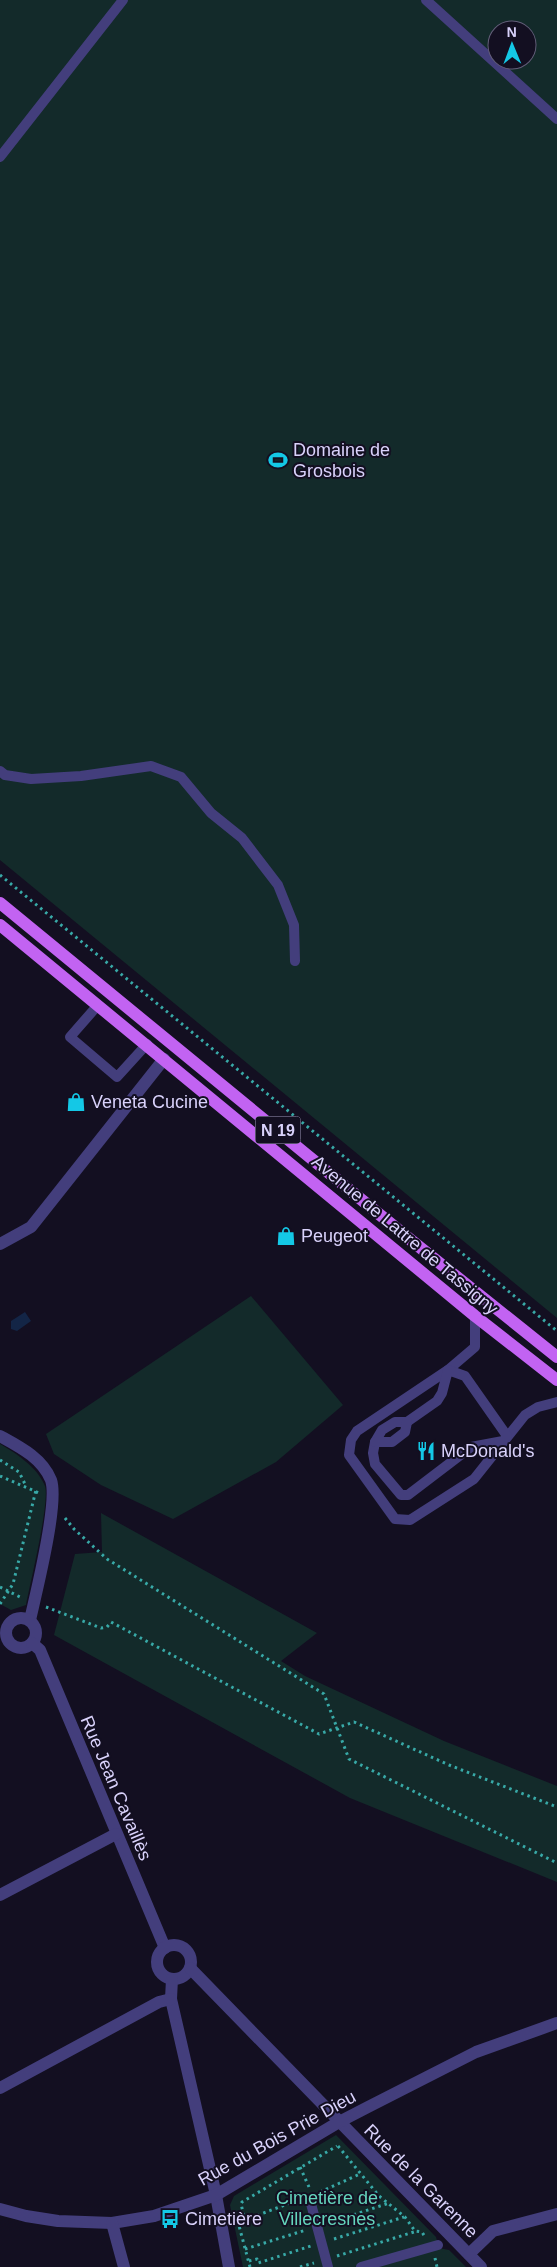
<svg xmlns="http://www.w3.org/2000/svg" width="557" height="2267" viewBox="0 0 557 2267" font-family="Helvetica,sans-serif">
	<rect width="100%" height="100%" fill="#130f21"/>
	<g fill="#132a2a" fill-rule="evenodd">
		<path d="M 0,0 L 557,0 L 557,1318 L 0,860 ZM 497,30 L 527,30 L 527,60 L 497,60 Z"/>
		<polygon points="251,1296 343,1405 276,1462 173,1519 101,1485 54,1454 46,1434"/>
		<path d="M 0,1444 C 16,1453 38,1468 45,1486 C 50,1502 30,1584 26,1605 L 11,1610 L 0,1604 Z"/>
		<polygon points="101,1513 317,1633 281,1661 305,1676 444,1741 557,1786 557,1882 350,1798 54,1635 75,1554 102,1552"/>
		<polygon points="336,2135 436,2237 439,2248 449,2250 466,2267 243,2267 230,2205 234,2196"/>
	</g>
	<polygon fill="#132546" points="25,1312 31,1321 17,1331 11,1329 11,1321"/>
	<g fill="none" stroke-linecap="round" stroke-linejoin="round">
		<g stroke="#38a9a7" stroke-width="3" stroke-dasharray="2.5 4" stroke-linecap="butt">
			<polyline points="0,875 557,1331"/>
			<polyline points="0,1460 19,1472 26,1486"/>
			<polyline points="0,1476 39,1493"/>
			<polyline points="65,1518 74,1529 107,1559 324,1694 349,1759 557,1863"/>
			<polyline points="0,1587 22,1598"/>
			<polyline points="0,1604 13,1584 36,1490"/>
			<polyline points="46,1607 101,1628 107,1627 111,1622 319,1734 354,1722 449,1765 557,1807"/>
			<polyline points="338,2146 379,2196 405,2217 415,2231 422,2232 425,2237"/>
			<polyline points="300,2167 309,2187"/>
			<polyline points="320,2192 360,2174"/>
			<polyline points="245,2220 298,2200"/>
			<polyline points="329,2223 389,2203"/>
			<polyline points="334,2239 404,2217"/>
			<polyline points="245,2249 306,2230"/>
			<polyline points="337,2256 417,2231"/>
			<polyline points="435,2258 437,2267"/>
			<polyline points="249,2261 257,2259 258,2263 311,2246"/>
			<polyline points="250,2267 238,2222 245,2220 241,2204 242,2202 337,2146"/>
			<polyline points="300,2267 314,2263"/>
		</g>
		<g stroke="#433e7c" stroke-width="10">
			<polyline points="426,0 557,119"/>
			<polyline points="0,157 123,0"/>
			<polyline points="0,771 5,775 31,779 81,776 151,766 181,777 211,813 242,838 278,885 294,925 295,961"/>
			<polyline points="98,1005 70,1037 117,1077 147,1044"/>
			<polyline points="475,1316 475,1347 448,1370 357,1431 351,1440 349,1455 395,1519 410,1520 474,1479 525,1415 538,1407 557,1402"/>
			<polyline points="503,1441 471,1447 408,1495 401,1495 375,1464 373,1453 375,1442 382,1430 395,1422 407,1422 437,1401 442,1393 448,1370 465,1376 507,1436"/>
			<polyline points="375,1442 392,1442 405,1432 407,1422"/>
			<polyline points="310,2200 328,2267"/>
			<polyline points="361,2267 438,2245"/>
		</g>
		<g stroke="#433e7c" stroke-width="12">
			<polyline points="0,1244 31,1227 164,1059"/>
			<path d="M 0,1436 C 20,1447 42,1458 51,1480 C 59,1503 36,1593 30,1620"/>
			<circle cx="21" cy="1633" r="15"/>
			<polyline points="32,1643 40,1650 165,1948"/>
			<polyline points="0,1895 116,1834"/>
			<circle cx="174" cy="1962" r="17"/>
			<polyline points="190,1968 481,2267"/>
			<polyline points="172,1979 171,1999 216,2195 229,2267"/>
			<polyline points="0,2088 159,2002 171,1999"/>
			<polyline points="0,2209 26,2216 58,2221 112,2223 154,2216 216,2195 339,2122 368,2107 476,2052 557,2023"/>
			<polyline points="112,2223 124,2267"/>
			<polyline points="469,2254 493,2231 557,2214"/>
		</g>
		<g stroke="#c263f2" stroke-width="12">
			<polyline points="0,903 407,1237 557,1357"/>
			<polyline points="0,925 475,1316 557,1380"/>
		</g>
	</g>
	<defs>
		<g id="stadium-bare" transform="scale(1.5)"><path d="M0-5a6.5 5 0 1 0 0 10a6.5 5 0 1 0 0-10ZM-3.5-1.8h7v3.6h-7Z" fill="#14c8e6" stroke="#130f21" stroke-width="2.5" paint-order="stroke"/></g>
		<g id="shop-bare" transform="scale(1.5)"><path d="M-5-2.5h2.3a2.7 3.5 0 0 1 5.4 0H5L5.5 6h-11ZM-1.5-2.5h3a1.5 2.3 0 0 0-3 0Z" fill="#14c8e6" stroke="#130f21" stroke-width="2.5" paint-order="stroke"/></g>
		<g id="restaurant-bare" transform="scale(1.5)"><path d="M-5-6h1v4h1v-4h1v4h1v-4h1v5L-1.5 .5V6h-2V.5L-5-1ZM5-6V6H3V1.5H1.5Q1.5-4 5-6Z" fill="#14c8e6" stroke="#130f21" stroke-width="2.5" paint-order="stroke"/></g>
		<g id="bus-bare" transform="scale(1.5)"><path d="M-5-6H5V4H4V6H2V4H-2V6H-4V4H-5ZM-3.5-4V0h7V-4ZM-3.5 1.2v1.5H-2V1.2ZM2 1.2v1.5H3.5V1.2Z" fill="#14c8e6" stroke="#130f21" stroke-width="2.5" paint-order="stroke"/></g>
	</defs>
	<g fill-rule="evenodd">
		<use href="#stadium-bare" x="278" y="460"/>
		<use href="#shop-bare" x="76" y="1102"/>
		<use href="#shop-bare" x="286" y="1236"/>
		<use href="#restaurant-bare" x="426" y="1451"/>
		<use href="#bus-bare" x="170" y="2219"/>
	</g>
	<g text-anchor="middle" stroke-width="4" stroke-linejoin="round" paint-order="stroke">
		<rect fill="#130f21" stroke="#9e98ba" stroke-width="1" x="255.5" y="1116.5" width="45" height="27" rx="4"/>
		<g font-size="16" font-weight="bold" fill="#d9d2fb">
			<text x="278" y="1136">N 19</text>
		</g>
		<g font-size="18" fill="#d9d2fb" stroke="#130f21" text-anchor="start">
			<text x="293" y="456">Domaine de<tspan x="293" dy="21">Grosbois</tspan></text>
			<text x="91" y="1108">Veneta Cucine</text>
			<text x="301" y="1242">Peugeot</text>
			<text x="441" y="1457">McDonald's</text>
			<text x="185" y="2225">Cimetière</text>
		</g>
		<g font-size="18" fill="#d9d2fb" stroke="#130f21">
			<text transform="translate(405 1235) rotate(40)" y="6">Avenue de Lattre de Tassigny</text>
			<text transform="translate(116 1788) rotate(67)" y="6">Rue Jean Cavaillès</text>
			<text transform="translate(277 2138) rotate(-29)" y="6">Rue du Bois Prie Dieu</text>
			<text transform="translate(421 2181) rotate(45)" y="6">Rue de la Garenne</text>
		</g>
		<g font-size="18" fill="#65d5bd" stroke="#130f21">
			<text x="327" y="2204">Cimetière de<tspan x="327" dy="21">Villecresnes</tspan></text>
		</g>
	</g>
	<g transform="translate(512 45) rotate(359)"><circle r="24" fill="#130f21" stroke="#625d78"/>
	<path d="M0-4L9 19L0 12L-9 19Z" fill="#14c8e6"/>
	<text y="-8" font-size="14" font-weight="bold" text-anchor="middle" fill="#d9d2fb">N</text>
	</g>
</svg>
